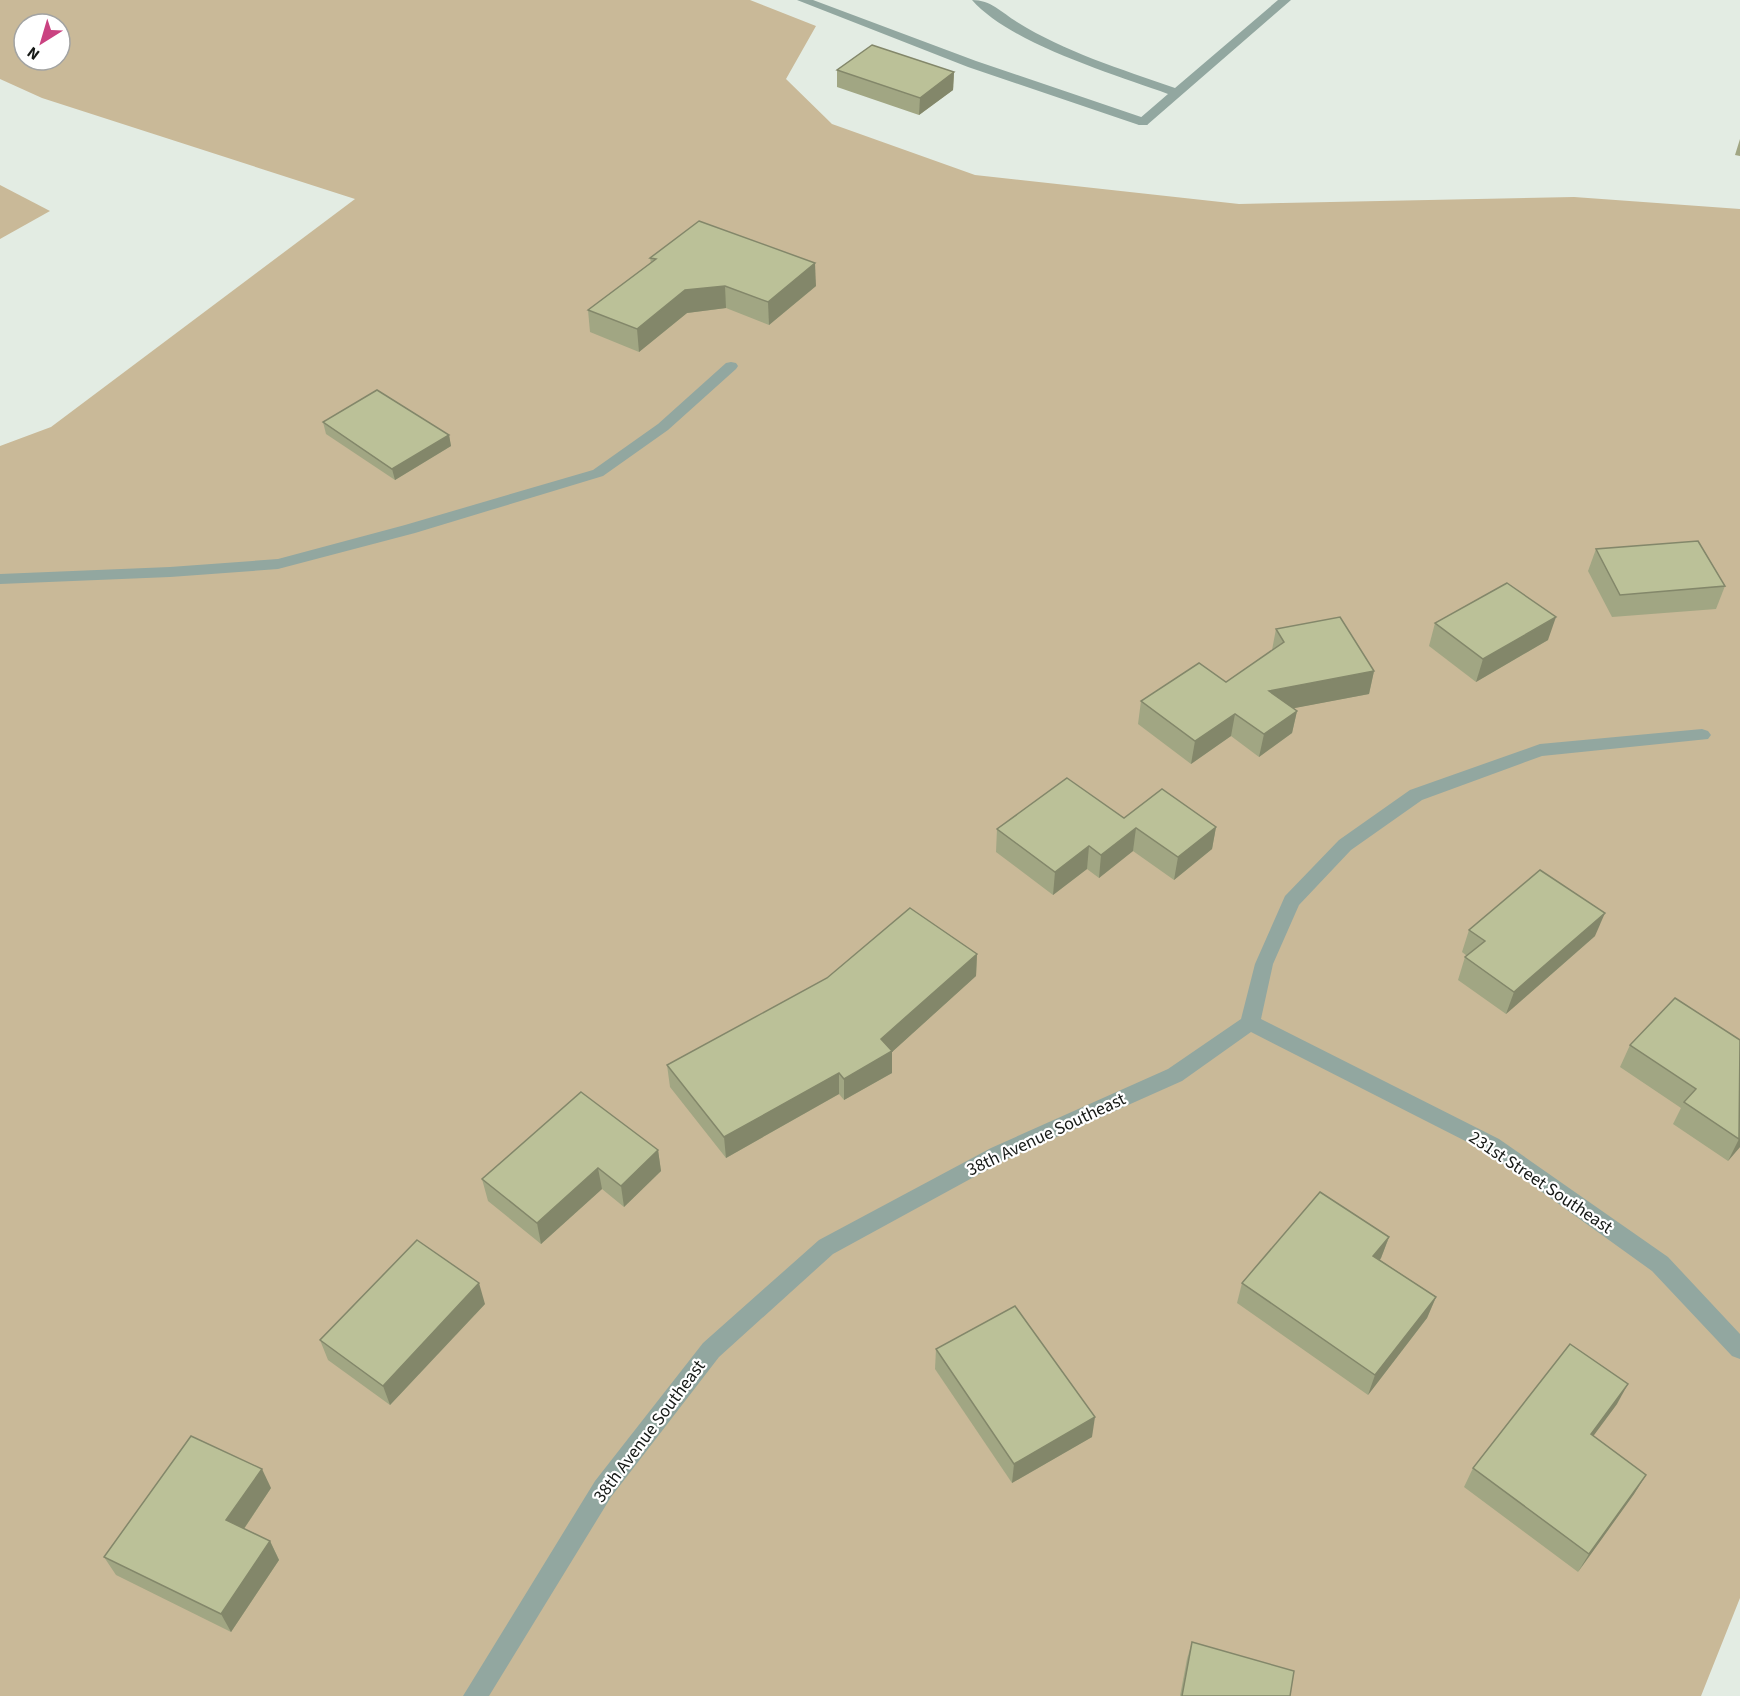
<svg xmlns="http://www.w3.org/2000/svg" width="1740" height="1696" viewBox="0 0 1740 1696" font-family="'Source Sans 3',sans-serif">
	<rect width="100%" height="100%" fill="#e3ece3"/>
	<g fill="#c9b998" fill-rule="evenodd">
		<path d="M 0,0 L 750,0 L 816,26 L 786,79 L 832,124 L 975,175 L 1239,204 L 1574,197 L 1740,209 L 1740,1598 L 1701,1696 L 0,1696 L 0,446 L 51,427 L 355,199 L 42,98 L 0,79 ZM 24,24 L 60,24 L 60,60 L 24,60 Z"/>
		<polygon points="0,185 50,211 0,239"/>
	</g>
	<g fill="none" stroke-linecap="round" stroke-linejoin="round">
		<g fill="#92a7a0" fill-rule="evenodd">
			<polygon points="797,0 813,0 976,61 1147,119 1149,122 1147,125 1139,125 968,67"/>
			<polygon points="731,362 736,363 738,366 736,369 668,430 603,476 415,533 278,569 170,577 0,584 0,574 170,567 278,559 405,525 593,470 658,424 726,363"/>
		</g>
		<g fill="#92a7a0" fill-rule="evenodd">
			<path d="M 972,0 C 991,0 1001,12 1017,22 C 1065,52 1121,69 1175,88 L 1278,0 L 1291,0 L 1147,125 L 1139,125 L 1137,122 L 1139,119 L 1168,94 C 1113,74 1011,44 972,0 Z"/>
			<polygon points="1702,729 1708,731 1711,735 1708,739 1542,756 1422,800 1351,850 1299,905 1273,964 1261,1019 1499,1139 1668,1257 1740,1334 1740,1359 1732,1356 1652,1271 1485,1151 1251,1032 1182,1081 1005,1160 833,1254 719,1357 611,1497 489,1696 463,1696 595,1481 703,1343 819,1240 991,1148 1168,1069 1241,1019 1255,964 1285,896 1339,840 1410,790 1540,744"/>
		</g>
	</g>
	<g fill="#a1a683">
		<polygon points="837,70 954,72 953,90 919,115 837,87"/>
		<polygon points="1740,139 1740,156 1735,155"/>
		<polygon points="650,258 816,286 769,325 726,308 687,313 639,352 590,332 588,310 651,263"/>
		<polygon points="323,422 449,435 451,446 395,480 326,434"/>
		<polygon points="1596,549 1725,586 1716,609 1612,617 1588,571"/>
		<polygon points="1435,623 1548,640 1476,682 1429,646"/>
		<polygon points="1276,629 1374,671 1369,694 1294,708 1297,711 1292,733 1259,757 1231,736 1191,764 1138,724 1141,701 1226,682 1272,650"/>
		<polygon points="1124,818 1216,827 1212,849 1174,880 1133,851 1099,878 1087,869 1053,895 996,852 997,829"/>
		<polygon points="1469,930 1595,936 1506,1014 1458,980 1465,957 1467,956 1462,952"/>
		<polygon points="977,954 976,976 892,1052 892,1073 844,1100 839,1094 726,1158 670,1087 667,1065"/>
		<polygon points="1740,1040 1740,1147 1728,1161 1673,1124 1681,1108 1620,1067 1630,1045"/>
		<polygon points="658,1150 661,1171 624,1207 602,1189 541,1244 488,1201 482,1179"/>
		<polygon points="1389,1237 1381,1258 1380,1260 1436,1297 1427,1318 1368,1395 1237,1303 1242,1283"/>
		<polygon points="485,1304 390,1405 328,1360 320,1340"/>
		<polygon points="936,1349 1092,1437 1012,1483 935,1369"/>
		<polygon points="1617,1404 1593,1436 1646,1475 1634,1494 1578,1572 1464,1487 1473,1468"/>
		<polygon points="271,1488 244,1529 270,1541 279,1560 231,1632 116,1575 104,1557"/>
		<polygon points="1192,1642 1290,1696 1180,1696 1187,1659"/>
	</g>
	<g fill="#83876a">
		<polygon points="954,72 953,90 919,115 920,98"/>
		<polygon points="815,263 816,286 769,325 768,302"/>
		<polygon points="725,286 726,308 687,313 639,352 637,329 685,290"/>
		<polygon points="449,435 451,446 395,480 392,469"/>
		<polygon points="1556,617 1548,640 1476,682 1483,659"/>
		<polygon points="1374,671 1369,694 1264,714 1269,691"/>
		<polygon points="1297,711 1292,733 1259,757 1264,734"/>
		<polygon points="1235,714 1231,736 1191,764 1195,741"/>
		<polygon points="1216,827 1212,849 1174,880 1178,857"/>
		<polygon points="1136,828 1133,851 1099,878 1101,855"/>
		<polygon points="1089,846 1087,869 1053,895 1055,872"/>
		<polygon points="1605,913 1595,936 1506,1014 1514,992"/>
		<polygon points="977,954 976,976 892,1052 892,1073 844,1100 844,1079 881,1039"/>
		<polygon points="839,1073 839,1094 726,1158 724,1137"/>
		<polygon points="1740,1138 1740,1147 1728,1161 1739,1139"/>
		<polygon points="658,1150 661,1171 624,1207 621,1186"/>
		<polygon points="598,1168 602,1189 541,1244 537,1223"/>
		<polygon points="1389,1237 1381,1258 1366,1277 1373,1256"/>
		<polygon points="479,1283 485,1304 390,1405 383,1386"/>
		<polygon points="1436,1297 1427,1318 1368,1395 1375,1375"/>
		<polygon points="1628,1384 1617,1404 1580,1454 1591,1434"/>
		<polygon points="1095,1417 1092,1437 1012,1483 1014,1464"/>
		<polygon points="262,1469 271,1488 237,1539 226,1520"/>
		<polygon points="1646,1475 1634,1494 1578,1572 1589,1554"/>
		<polygon points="270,1541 279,1560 231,1632 221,1614"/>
	</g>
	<g fill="#bbc198" stroke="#83876a" stroke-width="1.5">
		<polygon points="872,45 954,72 920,98 837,70"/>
		<polygon points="699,221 815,263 768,302 725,286 685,290 637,329 588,310 656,259 650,258"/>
		<polygon points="377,390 449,435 392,469 323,422"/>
		<polygon points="1698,541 1725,586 1620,595 1596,549"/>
		<polygon points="1507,583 1556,617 1483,659 1435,623"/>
		<polygon points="1340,617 1374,671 1269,691 1297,711 1264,734 1235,714 1195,741 1141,701 1199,663 1226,682 1284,642 1276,629"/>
		<polygon points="1067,778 1124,818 1162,789 1216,827 1178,857 1136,828 1101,855 1089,846 1055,872 997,829"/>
		<polygon points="1540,870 1605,913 1514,992 1465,957 1485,941 1469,930"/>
		<polygon points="910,908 977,954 881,1039 892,1051 844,1079 839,1073 724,1137 667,1065 827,978"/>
		<polygon points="1675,998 1740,1040 1739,1139 1684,1102 1696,1089 1630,1045"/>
		<polygon points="581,1092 658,1150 621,1186 598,1168 537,1223 482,1179"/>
		<polygon points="1320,1192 1389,1237 1373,1256 1436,1297 1375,1375 1242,1283"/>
		<polygon points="417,1240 479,1283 383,1386 320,1340"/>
		<polygon points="1015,1306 1095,1417 1014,1464 936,1349"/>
		<polygon points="1570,1344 1628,1384 1591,1434 1646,1475 1589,1554 1473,1468"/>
		<polygon points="191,1436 262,1469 226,1520 270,1541 221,1614 104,1557"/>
		<polygon points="1192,1642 1294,1671 1290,1696 1182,1696"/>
	</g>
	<g text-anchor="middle" stroke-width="4.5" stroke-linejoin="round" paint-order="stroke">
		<g font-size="18" fill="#161916" stroke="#fff">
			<text transform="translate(1046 1134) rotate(-25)" y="6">38th Avenue Southeast</text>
			<text transform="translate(1541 1182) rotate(34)" y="6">231st Street Southeast</text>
			<text transform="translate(649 1431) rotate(-53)" y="6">38th Avenue Southeast</text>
		</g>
	</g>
	<g transform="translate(42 42) rotate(217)"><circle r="28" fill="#ffffff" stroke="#a2a3a2" stroke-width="1.5"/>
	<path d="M0-4.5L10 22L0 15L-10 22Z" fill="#ca4281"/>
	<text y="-9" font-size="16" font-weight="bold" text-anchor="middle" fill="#161916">N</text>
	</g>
</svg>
